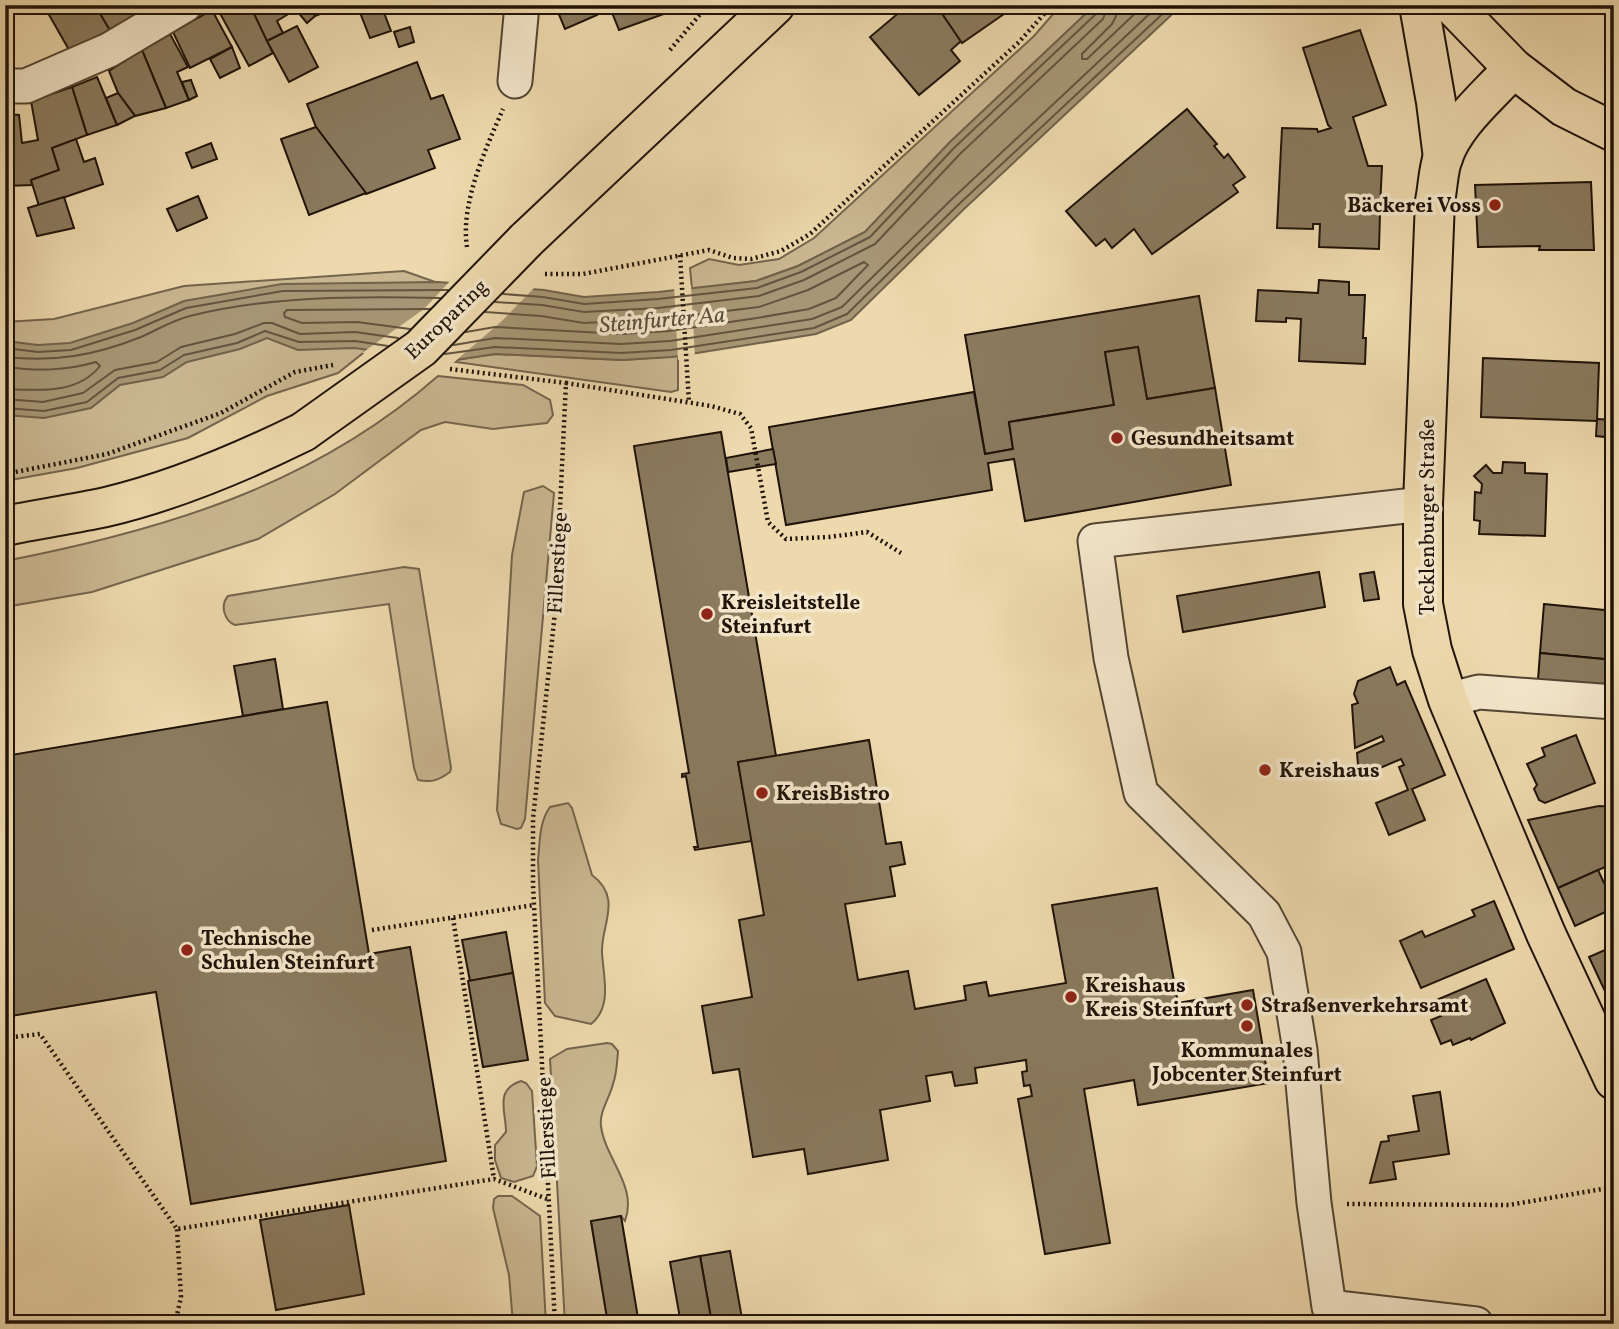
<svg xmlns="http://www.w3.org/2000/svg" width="1619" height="1329" viewBox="0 0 1619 1329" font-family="Vollkorn,serif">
	<rect width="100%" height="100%" fill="#edd9ad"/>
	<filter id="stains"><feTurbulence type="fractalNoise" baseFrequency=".00286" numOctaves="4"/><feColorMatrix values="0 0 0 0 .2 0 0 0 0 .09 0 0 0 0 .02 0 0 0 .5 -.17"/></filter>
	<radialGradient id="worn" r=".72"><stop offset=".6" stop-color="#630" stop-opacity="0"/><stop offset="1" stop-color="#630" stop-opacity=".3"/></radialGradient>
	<g fill="#cab791" stroke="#74654d" stroke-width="2">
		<polygon points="1061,5 1095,5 949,143 865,232 798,266 756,281 692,289 690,268 709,259 739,265 779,259 814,238 1034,36"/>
		<polygon points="404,271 447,286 338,373 267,396 188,438 77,468 5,481 5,322 54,319 184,286"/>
		<polygon points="495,354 622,360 678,356 678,390 671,392 449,361"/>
		<path d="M 438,376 L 523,385 L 550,400 L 553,415 L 547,423 L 493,429 L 445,422 L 421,430 L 335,494 L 258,539 L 92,592 L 5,607 L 5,561 C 165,530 314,485 438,376 Z"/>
		<polygon points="543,486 554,493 525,819 521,828 517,829 501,824 497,810 512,555 524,492"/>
		<path d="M 404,567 L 419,569 L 451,768 L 450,772 C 439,780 432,783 418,780 L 414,768 L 389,604 L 235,625 C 224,621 220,605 228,596 Z"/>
		<path d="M 568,803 L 572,808 L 592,875 C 623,898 601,925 602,952 C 603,975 613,1007 591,1024 L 555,1016 L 545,1003 L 538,860 C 540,842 539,822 550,807 Z"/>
		<path d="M 607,1043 L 612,1044 L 618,1051 C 617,1062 617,1073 613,1084 C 610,1097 599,1112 601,1126 C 605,1159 638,1186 625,1221 L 621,1216 L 591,1222 L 608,1324 L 565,1324 L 550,1059 L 567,1049 Z"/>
		<path d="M 521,1081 L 526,1083 L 532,1091 L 537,1166 L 533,1176 L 514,1182 L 501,1178 L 495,1160 L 495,1145 L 506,1132 C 506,1111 494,1090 521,1081 Z"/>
		<polygon points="498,1196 512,1196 540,1216 546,1324 513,1324 509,1275 493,1208 494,1199"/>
	</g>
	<polygon fill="#a79675" stroke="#71624a" stroke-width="2" points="1095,5 1182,5 963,210 851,320 816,334 672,357 622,360 495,354 449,361 354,348 298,350 267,338 240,349 187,362 163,377 120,385 91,408 44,418 5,415 5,341 38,345 70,343 133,323 184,301 282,284 438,282 544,290 584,297 658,292 756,281 798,266 865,232 949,143"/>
	<g fill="#edd9ad">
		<polygon points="451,280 536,286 502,321 452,364 362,353 424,309"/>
		<polygon points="691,285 695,357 678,360 674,287"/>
	</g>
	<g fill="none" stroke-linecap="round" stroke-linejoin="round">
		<g stroke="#63543f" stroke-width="2">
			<polyline points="1118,5 1117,14 1112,24 1082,54 1082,59 1087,59 1144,5"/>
			<polyline points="503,294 543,297 584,304 658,299 757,288 801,272 870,237 954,148 1097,13 1099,5"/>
			<polyline points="495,302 542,305 584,312 658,308 759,296 804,280 875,244 960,154 1103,19 1108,5"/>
			<polyline points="410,329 357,322 302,323 285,317 284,313 287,310 430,309"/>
			<polyline points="466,332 495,327 622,334 669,331 757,318 809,309 836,298 868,265 864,262 808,290 759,307 660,319 584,323 541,316 485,312"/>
			<polyline points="454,345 495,338 621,344 670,341 812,319 842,307 952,199 1159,5"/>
			<polyline points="5,348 38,352 71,350 135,330 186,308 283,291 448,290"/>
			<polyline points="445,354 495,347 621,353 671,350 814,328 847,314 958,205 1172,5"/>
			<path d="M 5,357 C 56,362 93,356 141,337 C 157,330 173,320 190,316 C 268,296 360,296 440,298"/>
			<path d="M 5,367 C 37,371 65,371 96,362 L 100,366 C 77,395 38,390 5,389"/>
			<polyline points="5,399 43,402 83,393 115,370 157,362 181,347 235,334 264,323 272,323 300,334 355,332 398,338"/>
			<polyline points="5,408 44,411 87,402 118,378 160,370 184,355 237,343 265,331 299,342 355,341 388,346"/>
		</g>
	</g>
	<g fill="#8a7a5e" stroke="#1f1309" stroke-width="2">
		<polygon points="61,5 95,5 111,32 72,55 48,13"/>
		<polygon points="95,5 157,5 111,32"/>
		<polygon points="221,5 250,5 273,53 249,66 217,8"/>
		<polygon points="250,5 303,5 277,21 283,33 267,41"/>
		<polygon points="303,5 309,5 315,16 307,23 296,10"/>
		<polygon points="309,5 311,6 344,5 315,16"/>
		<polygon points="371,5 381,5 391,31 370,38 359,10"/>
		<polygon points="555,5 592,5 597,15 565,29"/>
		<polygon points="609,5 686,5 686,6 619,30"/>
		<polygon points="908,5 913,5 916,9 921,5 946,5 947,7 941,12 961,41 951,50 960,61 919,95 870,37"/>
		<polygon points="950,5 1017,5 962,43 941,12"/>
		<polygon points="212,10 232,47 190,68 173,32"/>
		<polygon points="297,26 318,67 289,82 267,41"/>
		<polygon points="410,27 414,42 399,47 394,32"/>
		<polygon points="1360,30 1386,105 1353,117 1368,166 1382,166 1380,207 1376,207 1376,213 1380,213 1379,249 1319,247 1320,224 1313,224 1313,229 1277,228 1282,128 1317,129 1318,132 1331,128 1328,125 1303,48"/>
		<polygon points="170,34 188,67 177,72 189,100 166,108 142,50"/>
		<polygon points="232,47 240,68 220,78 210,59"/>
		<polygon points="142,50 166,108 135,116 118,93 109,71"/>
		<polygon points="417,62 431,99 443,95 460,139 428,150 435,168 366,194 316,127 307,104"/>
		<polygon points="97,77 117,125 87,135 72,87"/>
		<polygon points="191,80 197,96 189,100 182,82"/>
		<polygon points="72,87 87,135 52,148 59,170 31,180 32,185 5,186 5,114 19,115 22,143 38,140 31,101"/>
		<polygon points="118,93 135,116 117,125 106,98"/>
		<polygon points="1187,109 1217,144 1214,146 1224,158 1228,154 1245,177 1233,185 1238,192 1152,254 1134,229 1112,248 1105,239 1096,246 1066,211"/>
		<polygon points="316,127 366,193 309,215 281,139"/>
		<polygon points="76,139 84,162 95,158 103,184 39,206 31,180 59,170 52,148"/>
		<polygon points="211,143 217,159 192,168 186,153"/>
		<polygon points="1591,182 1594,250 1539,250 1540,246 1478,247 1475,185"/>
		<polygon points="198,196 207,218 177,231 167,209"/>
		<polygon points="64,197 74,228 37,236 28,208"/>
		<polygon points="1319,280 1349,282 1349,295 1365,295 1363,338 1366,338 1365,364 1299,361 1301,319 1286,318 1286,322 1256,321 1258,290 1318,293"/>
		<polygon points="1199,296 1215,388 1147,399 1138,347 1105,352 1114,405 1009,422 1013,449 985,454 965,335"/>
		<polygon points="1138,347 1147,399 1215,388 1231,485 1025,521 1014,459 988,463 992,490 786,525 769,427 974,392 985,454 1013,449 1009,422 1114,405 1105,352"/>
		<polygon points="1483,358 1599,363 1597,421 1481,417"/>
		<polygon points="1597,419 1614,420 1614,438 1596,436"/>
		<polygon points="721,432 776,756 738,762 752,841 695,850 694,847 698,847 686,776 682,777 682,774 689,773 634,446"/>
		<polygon points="773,449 776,464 728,472 726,458"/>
		<polygon points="1503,462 1525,463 1525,473 1547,474 1545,536 1479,534 1480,521 1474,520 1475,492 1481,493 1482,484 1474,476 1486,465 1493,473 1502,473"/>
		<polygon points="1319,572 1325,607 1183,632 1177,596"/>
		<polygon points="1374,572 1379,599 1364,601 1360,574"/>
		<polygon points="1544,604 1614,611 1614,660 1540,653"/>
		<polygon points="1540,653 1614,660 1614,687 1538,680"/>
		<polygon points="275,659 283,709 243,716 234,666"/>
		<polygon points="1390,667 1397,685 1405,681 1445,775 1412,789 1425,820 1389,835 1376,803 1408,790 1399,767 1404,765 1401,759 1359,777 1357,753 1384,741 1382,736 1355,748 1352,705 1358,703 1354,694 1358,681"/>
		<polygon points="327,702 369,954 410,947 446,1161 191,1204 156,992 5,1017 5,756"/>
		<polygon points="1576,735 1595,783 1545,803 1539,800 1534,789 1537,785 1527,764 1545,756 1542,748"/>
		<polygon points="869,740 886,844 901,842 905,864 890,867 895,896 845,904 858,980 908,971 915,1009 966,1000 964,986 986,982 989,996 1066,983 1052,905 1157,888 1178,1003 1253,990 1269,1083 1138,1105 1134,1080 1084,1089 1110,1243 1045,1254 1018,1099 1032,1096 1030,1085 1024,1086 1022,1072 1027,1071 1026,1060 975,1068 977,1083 955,1086 952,1072 926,1076 930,1101 880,1110 888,1160 808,1174 804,1149 753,1157 739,1069 713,1073 702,1006 752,997 739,920 764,915 738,762"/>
		<polygon points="1599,806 1614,807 1614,837 1606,838 1614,854 1614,863 1558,888 1528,820"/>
		<polygon points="1598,870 1604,883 1614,879 1614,908 1575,926 1558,888"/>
		<polygon points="1494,901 1514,949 1421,988 1400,941 1422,931 1425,937 1475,916 1472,910"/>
		<polygon points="506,932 513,973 470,981 462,940"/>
		<polygon points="1614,946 1614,1003 1611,1004 1589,957"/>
		<polygon points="513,973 528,1060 483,1067 468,981"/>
		<polygon points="1486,979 1505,1023 1471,1040 1470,1038 1453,1045 1451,1040 1441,1044 1431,1020 1441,1016 1434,1001"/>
		<polygon points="1440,1092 1449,1154 1393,1162 1396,1179 1370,1183 1381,1142 1389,1141 1388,1136 1419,1131 1413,1096"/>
		<polygon points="349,1205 364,1294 276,1310 260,1220"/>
		<polygon points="621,1216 639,1324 608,1324 591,1221"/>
		<polygon points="730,1251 743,1324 712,1324 700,1256"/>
		<polygon points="700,1256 712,1324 681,1324 670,1262"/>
	</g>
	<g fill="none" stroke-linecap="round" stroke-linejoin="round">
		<g stroke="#524432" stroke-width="37">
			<g id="minor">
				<polyline points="515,81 522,5"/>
				<polyline points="5,86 26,86 109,50 185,5"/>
				<polyline points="1423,504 1095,541 1111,658 1141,793 1264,914 1284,952 1300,1050 1314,1203 1329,1307 1476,1324"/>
				<polyline points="1448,700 1479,692 1614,702"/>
			</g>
		</g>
		<g stroke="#1f1309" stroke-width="42">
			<g id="major">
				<polyline points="1419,5 1436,102 1443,158"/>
				<polyline points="1452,5 1513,68 1564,107 1614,132"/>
				<path d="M 1513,68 C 1489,96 1456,121 1443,157 C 1438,170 1438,187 1435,201 L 1423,504 L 1423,604 L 1432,650 L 1448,700 L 1546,934 L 1614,1080"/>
				<polyline points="526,240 775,5"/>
				<path d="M 5,526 C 39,519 73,514 106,507 C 174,491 240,463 303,432"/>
			</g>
		</g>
		<g stroke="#1f1309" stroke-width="4.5" stroke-dasharray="2 3.5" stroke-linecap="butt">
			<polyline points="670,50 708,5"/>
			<path d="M 467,247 C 460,204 486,148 503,109"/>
			<polyline points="680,255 689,403"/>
			<polyline points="545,274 583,274 709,250 733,258 751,259 781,251 810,234 1019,42 1052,5"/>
			<polyline points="450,369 566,383 555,612 533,819 533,885 555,1324"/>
			<polyline points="566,383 711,406 740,414 751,428 768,522 786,539 829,537 867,532 901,553"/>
			<polyline points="5,474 107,454 221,413 295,372 333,365"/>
			<polyline points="453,918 494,1179"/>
			<polyline points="372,930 534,905"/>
			<polyline points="5,1038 40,1034 177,1229 494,1179 550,1200"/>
			<polyline points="1347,1204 1509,1205 1614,1187"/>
			<polyline points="175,1324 181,1297 177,1229"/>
		</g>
		<use href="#minor" stroke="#f3e6ca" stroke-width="33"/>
		<use href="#major" stroke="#edd9ad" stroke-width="38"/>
		<g stroke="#1f1309" stroke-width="42" stroke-linecap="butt">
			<polyline id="major-bridge" points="303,432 421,348 526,240"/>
		</g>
		<use href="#major-bridge" stroke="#edd9ad" stroke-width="38"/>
	</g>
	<g fill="#8f2418" stroke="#f3e6ca" stroke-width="2.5">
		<circle cx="1495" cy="205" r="7"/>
		<circle cx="1117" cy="438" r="7"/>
		<circle cx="707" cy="614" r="7"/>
		<circle cx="1265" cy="770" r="7"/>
		<circle cx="762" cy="793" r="7"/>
		<circle cx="187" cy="950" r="7"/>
		<circle cx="1071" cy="997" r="7"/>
		<circle cx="1247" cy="1005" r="7"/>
		<circle cx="1247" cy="1026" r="7"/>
	</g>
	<g text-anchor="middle" stroke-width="7" stroke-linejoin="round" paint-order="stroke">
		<g font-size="21" font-weight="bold" fill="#1f1309" stroke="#f3e6ca" text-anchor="start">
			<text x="1481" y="212" text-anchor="end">Bäckerei Voss</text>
			<text x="1131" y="445">Gesundheitsamt</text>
			<text x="721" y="609">Kreisleitstelle<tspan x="721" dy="24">Steinfurt</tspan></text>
			<text x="1279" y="777">Kreishaus</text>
			<text x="776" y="800">KreisBistro</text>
			<text x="201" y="945">Technische<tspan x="201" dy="24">Schulen Steinfurt</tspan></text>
			<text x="1085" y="992">Kreishaus<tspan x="1085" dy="24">Kreis Steinfurt</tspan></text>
			<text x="1261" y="1012">Straßenverkehrsamt</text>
			<text x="1247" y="1057" text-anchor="middle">Kommunales<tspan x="1247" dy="24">Jobcenter Steinfurt</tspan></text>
		</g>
		<g font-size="21" fill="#1f1309" stroke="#f3e6ca">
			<text transform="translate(446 319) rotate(-44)" y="7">Europaring</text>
			<text transform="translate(1427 517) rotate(-90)" y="7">Tecklenburger Straße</text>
			<text transform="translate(557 563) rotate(-87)" y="7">Fillerstiege</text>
			<text transform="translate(546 1128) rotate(-93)" y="7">Fillerstiege</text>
		</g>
		<g font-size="23" font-style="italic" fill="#5c4e3a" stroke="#f3e6ca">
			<text transform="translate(662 319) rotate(-5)" y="8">Steinfurter Aa</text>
		</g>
	</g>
	<rect width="1619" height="1329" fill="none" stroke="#edd9ad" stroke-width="28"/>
	<rect x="7" y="7" width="1605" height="1315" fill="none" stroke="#1f1309" stroke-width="3.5"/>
	<rect x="14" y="14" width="1591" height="1301" fill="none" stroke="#1f1309" stroke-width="2"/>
	<rect width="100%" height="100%" filter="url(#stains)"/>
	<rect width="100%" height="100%" fill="url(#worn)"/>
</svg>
